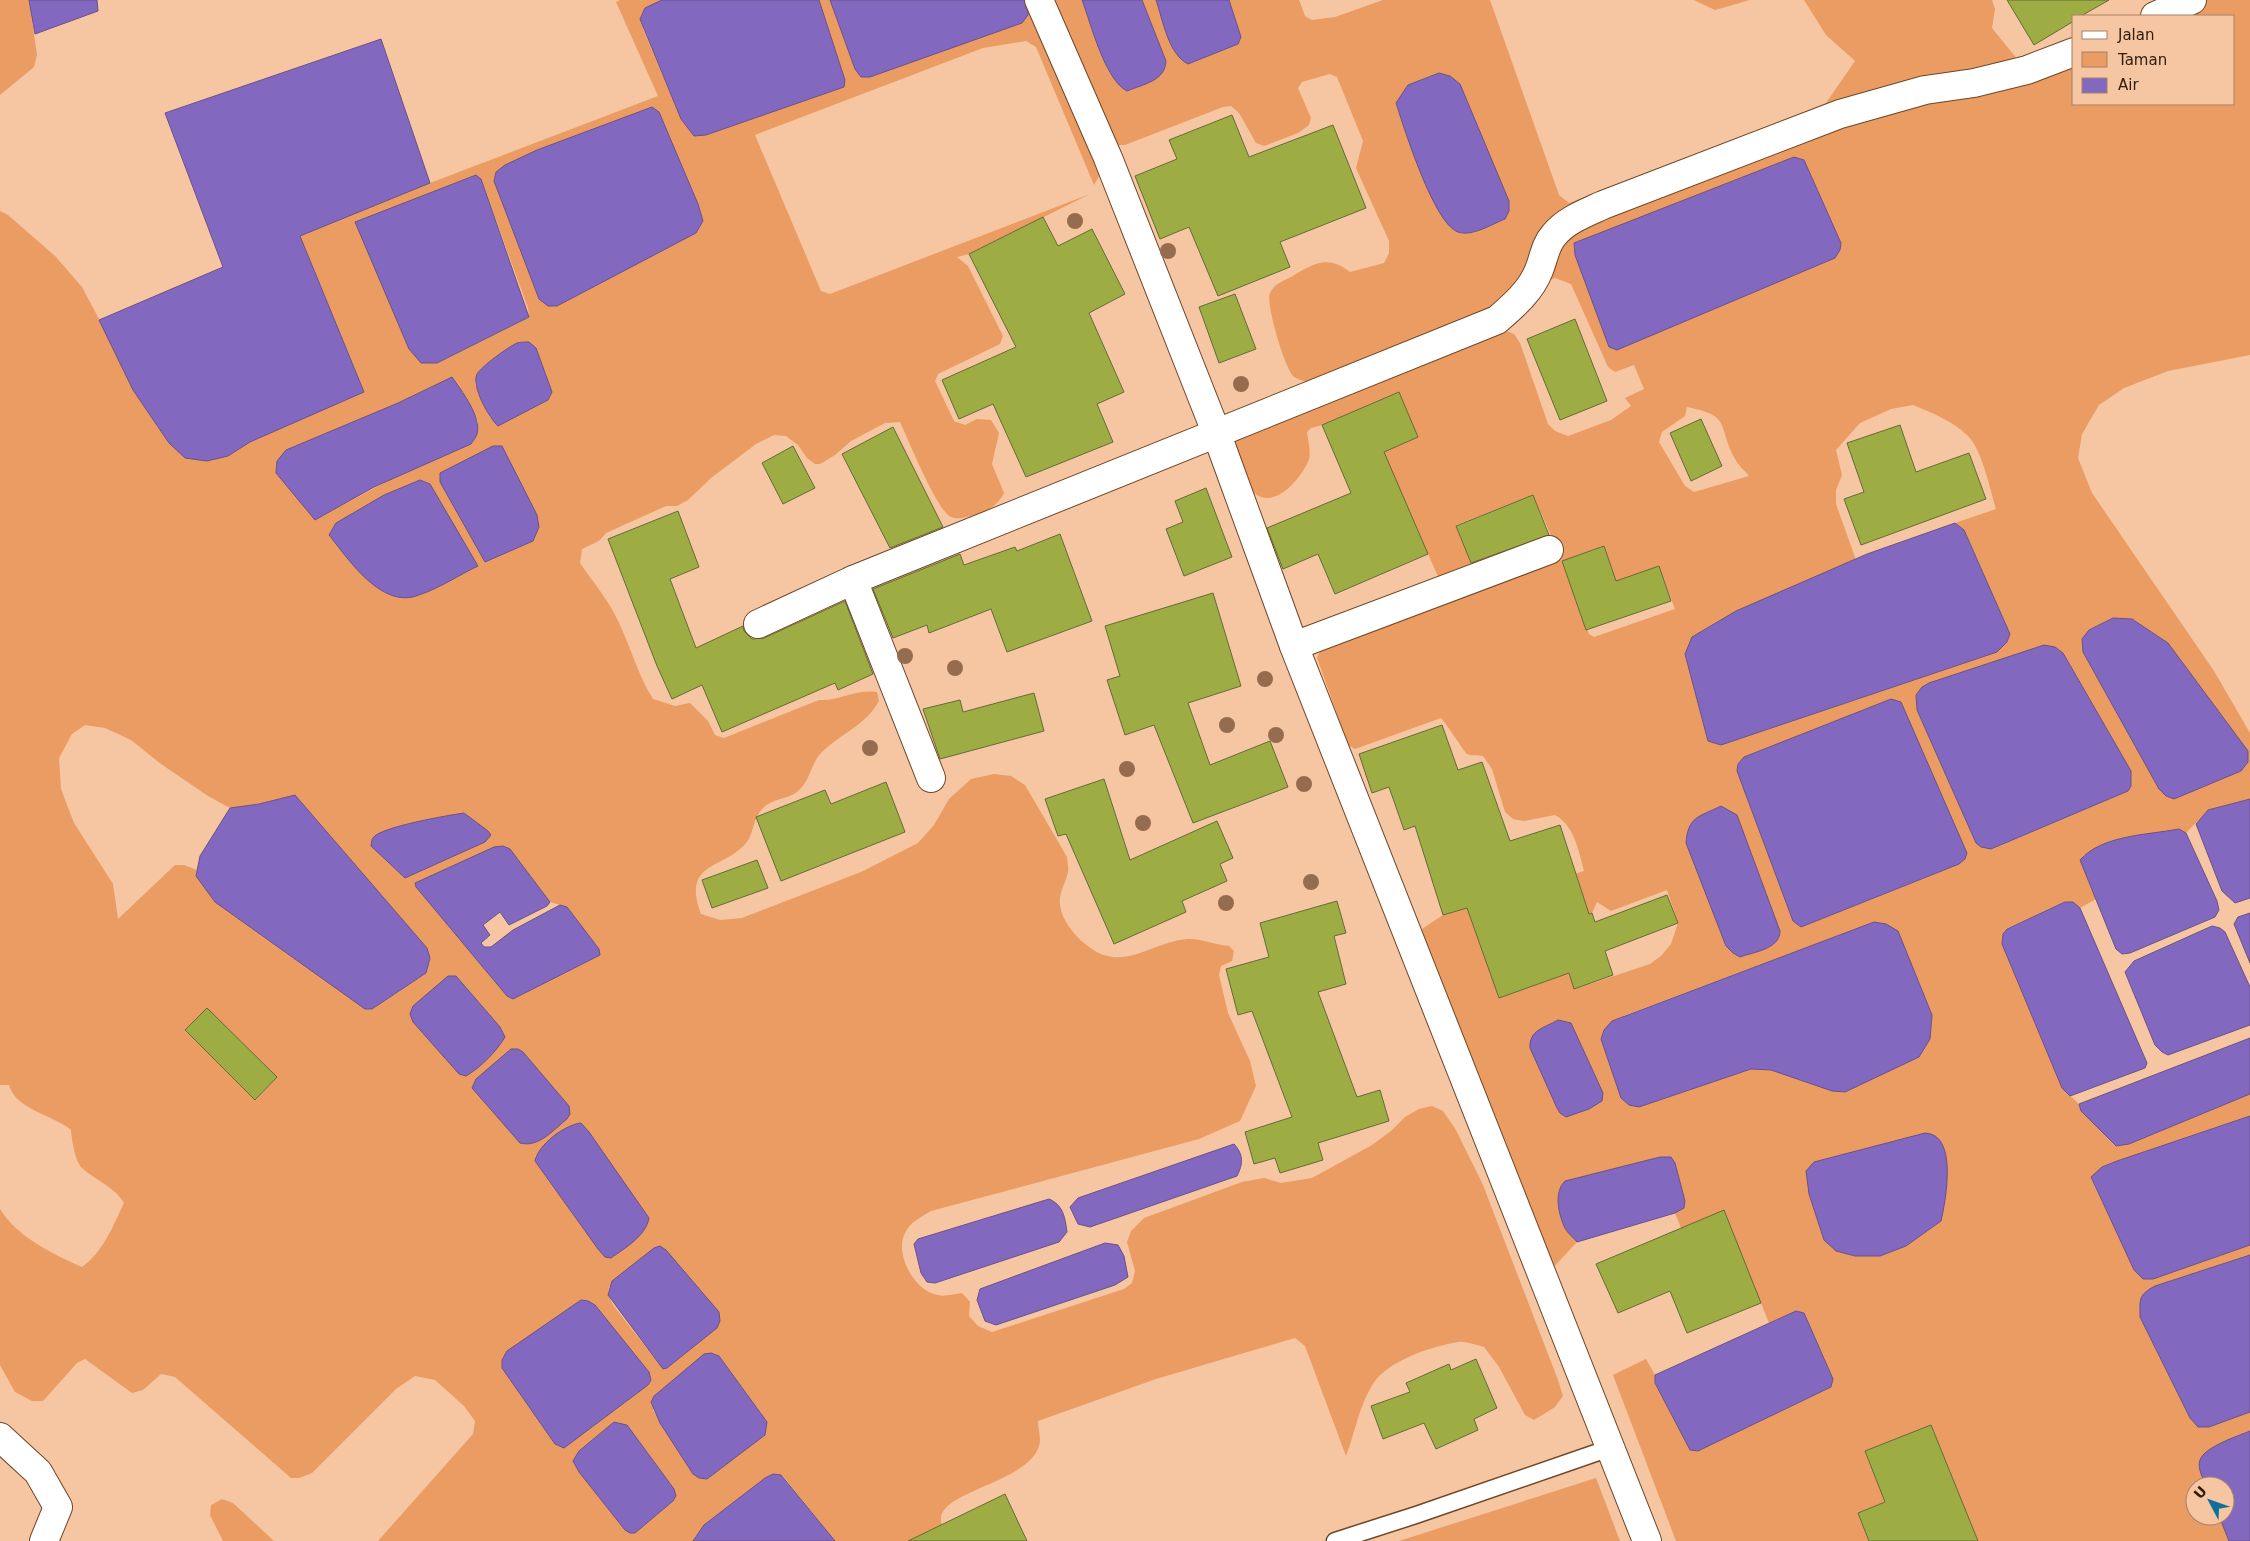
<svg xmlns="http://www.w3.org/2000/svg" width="2250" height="1541" viewBox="0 0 2250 1541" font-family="'DejaVu Sans',sans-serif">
	<rect width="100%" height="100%" fill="#f6c5a2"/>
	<g fill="#ea9c62" fill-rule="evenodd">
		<polygon points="0,0 29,0 37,55 34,67 0,95"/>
		<path d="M 620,0 L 662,0 L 645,8 L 643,29 L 681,119 L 695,136 L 845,80 L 819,0 L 830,0 L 855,69 L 1027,0 L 1082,0 L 1110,74 L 1166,61 L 1142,0 L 1156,0 L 1175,52 L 1241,37 L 1229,0 L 1299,0 L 1305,16 L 1312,20 L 1335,17 L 1383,0 L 1490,0 L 1559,195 L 1569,203 L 1826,103 L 1855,61 L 1826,35 L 1804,0 L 1992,0 L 1995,9 L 1992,28 L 2026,70 L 2074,52 L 2074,104 L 2234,104 L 2234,16 L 2155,16 L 2192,0 L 2250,0 L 2250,355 L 2168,371 L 2124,388 L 2099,405 L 2082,434 L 2078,458 L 2092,493 L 2214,671 L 2250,733 L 2250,799 L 2208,810 L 2186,833 L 2179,829 L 2084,855 L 2080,860 L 2096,899 L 2080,908 L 2073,903 L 2065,902 L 2007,928 L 2003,934 L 2002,944 L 2062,1088 L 2079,1104 L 2081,1111 L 2115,1146 L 2129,1144 L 2250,1094 L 2250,1116 L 2117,1161 L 2102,1167 L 2091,1178 L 2134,1270 L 2143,1279 L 2153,1279 L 2250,1245 L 2250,1255 L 2155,1286 C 2138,1295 2140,1299 2140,1317 L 2190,1418 L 2198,1427 L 2209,1427 L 2250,1412 L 2250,1431 C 2238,1436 2204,1447 2200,1460 C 2198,1468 2203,1478 2206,1486 L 2195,1486 L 2195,1516 L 2219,1516 L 2229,1541 L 1978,1541 L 1931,1425 L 1865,1451 L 1885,1502 L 1858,1513 L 1869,1541 L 1676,1541 L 1613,1375 L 1646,1359 L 1655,1375 L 1655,1383 L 1690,1450 L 1698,1451 L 1831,1387 L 1833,1379 L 1804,1313 L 1796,1311 L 1769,1323 L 1724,1211 L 1681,1228 L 1675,1213 L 1684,1208 L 1671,1157 L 1660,1157 L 1565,1181 L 1564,1227 L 1577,1242 L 1550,1271 L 1416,937 L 1422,929 L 1443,915 L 1584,871 C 1579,851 1574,825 1555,815 L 1524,821 L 1513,819 L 1505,812 L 1492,769 L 1483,756 C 1478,755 1471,756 1467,754 C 1465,753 1446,723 1441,718 L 1355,749 L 1348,745 L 1317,658 L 1322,647 L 1536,564 L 1562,560 L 1533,495 L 1456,525 L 1473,569 L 1441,583 L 1428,554 L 1360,506 L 1399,392 L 1322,425 L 1311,428 L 1307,432 C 1308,440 1311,452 1309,459 C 1303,476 1277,508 1257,495 C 1241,485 1232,455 1226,438 L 1386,373 L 1401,375 L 1504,330 L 1514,334 L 1520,343 L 1548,424 L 1555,431 L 1568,436 L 1611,420 L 1631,406 L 1625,398 L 1644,389 L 1634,365 L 1615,372 L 1608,367 L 1571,284 L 1555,278 L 1528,290 L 1492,309 L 1308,382 C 1304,381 1297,379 1294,377 C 1285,370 1265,302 1270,293 C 1274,284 1283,281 1291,277 C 1313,264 1327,254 1350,272 L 1384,263 L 1389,253 L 1389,241 L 1356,168 L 1363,141 L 1337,77 L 1330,74 L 1302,82 L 1298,88 L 1311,118 L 1309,125 L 1298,133 L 1264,146 L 1256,143 L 1239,113 L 1231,106 L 1223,107 L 1125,145 L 1117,145 L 1094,185 L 1036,47 L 1026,41 L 983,48 L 755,135 L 821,291 L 830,294 L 1090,194 L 969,254 L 957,257 L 968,266 L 1003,336 L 1000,344 L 938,374 L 935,381 L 954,421 L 965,425 L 977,419 L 991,420 L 999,433 L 992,464 L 1004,493 C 998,505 987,512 974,515 C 966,517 959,520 951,517 C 937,511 908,439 900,422 L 885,423 L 851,441 L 835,455 L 820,464 L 815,464 L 807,458 L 798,445 L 786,436 L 774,435 L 756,444 L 711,478 L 688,500 L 677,506 L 666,506 L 606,533 L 599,541 L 582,549 L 580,563 C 591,579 604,595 613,611 C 629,640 636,672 653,699 L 675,706 L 690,703 L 708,721 L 715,735 L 724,738 L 819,700 C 841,701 854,689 877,692 L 879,701 C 866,725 842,733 823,751 C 810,763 811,781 797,792 C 788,799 771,799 763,808 C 753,818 753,835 747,842 C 724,870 681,861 701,914 L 720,920 L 742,918 L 861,872 L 918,843 L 934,825 L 949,799 L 971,779 L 994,774 L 1011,776 L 1025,785 L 1067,857 C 1067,862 1069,867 1068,872 C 1064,889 1055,896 1063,916 C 1067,925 1076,937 1084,943 C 1122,976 1148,942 1188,939 C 1200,938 1216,945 1229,946 L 1234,951 L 1232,961 L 1221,966 L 1219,975 L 1228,1013 L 1250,1061 L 1256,1086 L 1240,1121 L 1199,1139 L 931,1211 C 921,1217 910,1222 905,1233 C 894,1254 915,1292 938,1295 C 945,1297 955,1294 962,1293 L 970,1302 L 969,1316 L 978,1326 L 992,1332 L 1124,1289 L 1132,1283 L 1135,1271 L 1127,1242 L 1131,1231 L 1144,1218 L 1242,1182 L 1264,1178 L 1281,1183 L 1312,1178 L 1372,1145 L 1391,1131 L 1405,1117 L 1419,1109 L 1432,1106 L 1443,1111 L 1456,1130 L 1483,1185 L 1558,1380 L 1563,1396 L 1555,1407 L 1534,1420 L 1525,1415 L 1499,1367 L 1484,1347 C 1476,1345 1465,1341 1458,1342 C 1432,1346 1387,1361 1373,1384 C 1359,1405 1355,1433 1346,1456 L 1305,1346 L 1295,1338 L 1156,1379 L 1038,1421 C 1038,1427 1040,1435 1040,1441 C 1036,1482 938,1490 941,1520 C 941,1526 948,1535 951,1541 L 835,1541 L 782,1475 L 773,1474 L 765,1478 L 705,1525 L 693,1541 L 378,1541 L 473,1434 L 475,1421 L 464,1406 L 435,1380 L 415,1376 L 396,1389 L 312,1473 L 299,1478 L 291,1478 L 175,1377 L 161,1374 L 143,1390 L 132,1393 L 85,1359 L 77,1363 L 43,1401 L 32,1401 L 15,1392 L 0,1365 L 0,1209 C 17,1237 53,1254 82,1267 C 103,1252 113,1226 124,1203 C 114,1186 96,1181 82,1168 C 75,1161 72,1141 71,1130 C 54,1115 16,1110 9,1085 L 0,1085 L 0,211 L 8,215 L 55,256 L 82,287 L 108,336 L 228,456 L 250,442 L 363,391 L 300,235 L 430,183 L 658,96 L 616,2 ZM 651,108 L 659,112 L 698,204 L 703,222 L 696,233 L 557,305 L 548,306 L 539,299 L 494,181 ZM 481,179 L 528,308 L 529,317 L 437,363 L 421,363 ZM 1574,244 L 1609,347 L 1576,255 ZM 529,342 L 536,348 L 552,392 L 548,400 L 490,418 L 475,384 L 477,374 L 489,363 L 518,343 ZM 463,392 L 478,421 L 477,433 L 315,520 L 286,450 L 398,403 ZM 1913,405 C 1932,413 1953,421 1968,436 C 1982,450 1990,489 1996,509 L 1955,523 L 1964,530 L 2010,634 L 2007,642 L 1997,652 L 1721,745 L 1736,611 L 1856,560 L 1836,504 L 1836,490 L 1842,475 L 1836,450 L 1860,423 L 1891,409 ZM 1687,407 C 1731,416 1717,423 1734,457 C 1737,464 1744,470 1749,476 L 1694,492 L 1685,486 L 1659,442 L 1662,432 L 1685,416 ZM 420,480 L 478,565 L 418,596 L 336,523 L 384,495 ZM 1604,546 L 1616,581 L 1659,567 L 1675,609 L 1594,637 L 1589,634 L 1562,561 ZM 2113,618 L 2132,619 L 2168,643 L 2146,764 L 2083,652 L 2089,630 ZM 2063,653 L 2131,771 L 2131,786 L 2128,791 L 1992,849 L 1976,843 L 1917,710 L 1916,695 ZM 1891,699 L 1965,859 L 1959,864 L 1801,927 L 1793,921 L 1737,771 L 1738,764 L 1744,757 ZM 85,725 L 105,728 L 131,740 L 161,764 L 208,796 L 230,808 L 265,803 L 295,795 L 426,948 L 430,958 L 426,973 L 372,1009 L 365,1009 L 196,876 L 197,870 L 184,865 L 175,865 L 118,919 L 113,884 L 74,823 L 61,789 L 59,758 L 72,734 ZM 503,846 L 510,849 L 550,902 L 567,907 L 600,955 L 513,999 L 507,996 L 415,883 ZM 1667,890 L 1678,923 L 1671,944 L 1661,956 L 1650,964 L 1575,989 L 1569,973 L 1499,998 L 1483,952 L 1592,913 L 1597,902 L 1611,911 ZM 1874,922 L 1845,1092 L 1832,1091 L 1771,1070 L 1751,1069 L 1639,1107 L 1623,1016 ZM 207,1008 L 277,1077 L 256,1100 L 185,1031 ZM 536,1154 L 598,1249 L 535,1161 ZM 666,1250 L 717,1328 L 667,1368 L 663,1369 L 613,1305 L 608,1295 L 609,1287 ZM 588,1301 L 595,1305 L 649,1372 L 651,1380 L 564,1448 L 555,1444 L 502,1368 ZM 712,1353 L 719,1356 L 767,1422 L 765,1435 L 707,1479 L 699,1478 L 693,1474 L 653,1410 ZM 627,1425 L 674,1489 L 676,1495 L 673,1501 L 635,1533 L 630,1533 L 579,1472 Z"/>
		<polygon points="1694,0 1750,0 1715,10"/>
		<polygon points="1596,1478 1620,1541 1399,1541"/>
		<polygon points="222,1499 233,1503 274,1541 223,1541 210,1515 211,1505"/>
	</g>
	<g fill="#8368bf" stroke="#6a518a">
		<polygon points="29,0 97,0 98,11 35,34"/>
		<polygon points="662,0 819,0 845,80 844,87 706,135 694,136 681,119 640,19 645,8"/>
		<polygon points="830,0 1027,0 1028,15 1022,23 870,77 861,77 855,69"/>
		<path d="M 1082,0 L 1142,0 L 1166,61 C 1165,81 1144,84 1127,91 C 1105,80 1091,24 1082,0 Z"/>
		<path d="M 1156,0 L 1229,0 L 1241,37 L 1238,44 L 1188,64 C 1168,54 1163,20 1156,0 Z"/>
		<polygon points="381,39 430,183 300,236 364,392 250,442 228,456 207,461 185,458 169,443 133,390 99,320 223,267 165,113"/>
		<path d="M 1439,73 L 1450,76 L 1460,84 L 1509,201 L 1509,211 L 1505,219 C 1492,224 1472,237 1458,232 C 1434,224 1404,128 1396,103 L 1408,85 Z"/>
		<polygon points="652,107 659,112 698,204 703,221 696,233 557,306 548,306 539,299 494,181 496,172 505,165 537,150"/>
		<polygon points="1794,157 1804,160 1841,243 1840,250 1835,258 1617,350 1609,347 1575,255 1574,243"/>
		<polygon points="476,175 481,179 529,317 437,363 421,363 409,349 355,222"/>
		<path d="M 529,342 L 536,348 L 552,392 L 548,400 L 498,426 C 489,418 471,386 477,374 C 482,366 508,347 517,343 C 520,342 525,342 529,342 Z"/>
		<path d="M 452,377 C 461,390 482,417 477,434 C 476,437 473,441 471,444 L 374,487 L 315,520 L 276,473 L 277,461 L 286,450 L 398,403 Z"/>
		<polygon points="493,446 502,446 537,515 539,527 533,541 485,562 440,482 440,473"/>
		<path d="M 420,480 L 430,484 L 478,566 C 459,575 440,588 419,595 C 382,610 349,560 329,535 L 336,523 L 384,495 Z"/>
		<polygon points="1955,523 1964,530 2010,634 2007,642 1997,652 1721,745 1708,741 1685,654 1692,637 1736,611 1867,554"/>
		<polygon points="2113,618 2132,619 2168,643 2248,751 2248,762 2241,771 2174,799 2166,796 2159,789 2083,652 2082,639 2089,630"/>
		<polygon points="2044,645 2055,647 2063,653 2131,771 2131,786 2128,791 1991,849 1981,847 1976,843 1917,710 1916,695 1922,687 1929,683"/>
		<polygon points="1891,699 1901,702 1967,853 1965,859 1959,864 1801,927 1793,921 1737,771 1738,764 1744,757"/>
		<polygon points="295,795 427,948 430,958 426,973 372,1009 365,1009 215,902 196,876 200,856 230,808 259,804"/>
		<polygon points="2250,799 2250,898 2235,903 2222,891 2196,824 2208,810"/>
		<path d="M 1721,806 L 1737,815 L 1780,931 C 1780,949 1754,952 1740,957 L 1733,953 L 1726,946 L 1686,843 C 1688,816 1699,817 1721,806 Z"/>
		<path d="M 464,813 L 488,831 L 491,835 L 485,842 L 405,878 L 371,846 C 371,844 372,839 373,838 C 379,827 450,815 464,813 Z"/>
		<path d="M 2179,829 L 2186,833 L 2217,901 L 2219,910 L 2215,917 L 2130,953 L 2122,954 L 2116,949 L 2080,860 C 2102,835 2147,835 2179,829 Z"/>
		<polygon points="503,846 510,849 550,902 547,906 509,925 500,912 483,925 490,935 481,943 484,947 491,947 513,930 560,905 567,907 599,949 600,955 513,999 507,996 416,887 415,883 494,847"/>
		<polygon points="2065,902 2073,902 2080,908 2147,1063 2145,1068 2070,1096 2062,1088 2002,944 2003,934 2007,929"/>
		<polygon points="2250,913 2250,963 2234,924 2238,917"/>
		<polygon points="1874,922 1886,924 1898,931 1932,1015 1930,1039 1919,1057 1845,1092 1832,1091 1771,1070 1751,1069 1639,1107 1629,1105 1621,1098 1601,1039 1604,1030 1612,1021"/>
		<polygon points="2212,926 2220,928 2225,932 2250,987 2250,1025 2168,1055 2162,1052 2155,1045 2125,972 2134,961"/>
		<path d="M 448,976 L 456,976 L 500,1027 L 505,1037 C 497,1051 480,1068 466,1076 L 459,1074 L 413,1022 L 410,1014 L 413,1006 Z"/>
		<path d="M 1558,1020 L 1571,1023 L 1603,1093 L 1602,1101 L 1589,1109 L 1566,1117 L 1560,1113 L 1557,1108 L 1530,1048 C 1529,1030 1544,1028 1558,1020 Z"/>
		<polygon points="2250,1038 2250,1094 2129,1144 2116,1146 2081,1111 2079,1104"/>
		<path d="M 511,1049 L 518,1049 L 523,1052 L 569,1106 L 570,1114 L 567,1119 C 553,1130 539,1148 520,1143 L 472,1088 L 476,1079 Z"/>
		<polygon points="2250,1116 2250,1245 2153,1279 2143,1279 2134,1270 2091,1177 2102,1167 2117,1161"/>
		<path d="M 581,1123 L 589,1132 L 649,1218 C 646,1236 625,1248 611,1258 L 605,1257 L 598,1249 L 535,1161 C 538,1145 564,1125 581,1123 Z"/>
		<path d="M 1925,1133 C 1958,1134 1946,1199 1941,1221 L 1906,1246 L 1880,1256 L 1855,1256 L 1836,1251 L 1824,1240 L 1809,1194 L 1806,1171 L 1814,1162 Z"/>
		<path d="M 1234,1144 C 1244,1155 1243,1164 1237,1176 L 1090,1227 L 1078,1224 L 1070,1207 L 1078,1198 Z"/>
		<path d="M 1660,1157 L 1671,1157 L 1675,1163 L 1685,1201 L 1684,1208 L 1675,1213 L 1577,1242 C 1573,1237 1566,1232 1564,1226 C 1558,1212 1554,1192 1565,1181 Z"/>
		<path d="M 1049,1199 C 1063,1205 1065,1217 1067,1232 L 1059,1242 L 935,1283 L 927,1282 L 921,1273 L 914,1244 L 918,1239 Z"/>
		<polygon points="1105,1243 1118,1245 1124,1256 1128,1277 1115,1285 996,1325 985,1321 977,1300 980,1289"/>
		<polygon points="660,1246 666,1250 719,1312 720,1321 717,1328 667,1368 663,1369 608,1295 612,1281 654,1248"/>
		<path d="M 2250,1255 L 2250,1412 L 2209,1427 L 2198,1427 L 2190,1418 L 2140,1317 C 2140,1299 2138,1295 2155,1286 Z"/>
		<polygon points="581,1300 588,1301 595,1305 649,1372 651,1380 648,1385 564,1448 555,1444 502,1368 502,1360 507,1351"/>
		<polygon points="1796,1311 1804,1313 1833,1379 1831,1387 1698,1451 1690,1450 1655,1383 1655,1375"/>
		<polygon points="711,1353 719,1356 767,1422 765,1435 707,1479 699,1478 693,1474 660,1423 651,1402 654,1396 704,1354"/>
		<polygon points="614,1422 627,1425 674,1489 676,1496 673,1501 635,1533 630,1533 625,1530 579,1472 573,1461 579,1451"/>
		<path d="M 2250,1431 L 2250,1541 L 2229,1541 L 2219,1516 L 2225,1516 L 2225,1486 L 2206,1486 C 2203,1478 2197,1468 2200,1460 C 2204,1447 2238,1436 2250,1431 Z"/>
		<polygon points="773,1474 781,1475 835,1541 693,1541 704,1525 765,1478"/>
	</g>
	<g fill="#9ead43" stroke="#636b39">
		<polygon points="2007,0 2109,0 2081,16 2074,16 2074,21 2034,45"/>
		<polygon points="1232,115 1249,157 1333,125 1366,208 1280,242 1290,267 1218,296 1189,227 1160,239 1135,176 1177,159 1169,140"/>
		<polygon points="1043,217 1058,246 1092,229 1125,294 1089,313 1124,392 1097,404 1113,442 1026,477 993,404 959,419 942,380 1016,347 969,254"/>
		<polygon points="1235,294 1256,349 1219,363 1199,307"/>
		<polygon points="1575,319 1607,401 1560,420 1527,339"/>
		<polygon points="1399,392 1418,437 1384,452 1428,554 1335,594 1318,554 1283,569 1267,528 1351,493 1322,425"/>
		<polygon points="1701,419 1722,466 1691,481 1670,433"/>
		<polygon points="1900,425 1916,472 1969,453 1986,499 1861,545 1844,499 1864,492 1847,443"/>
		<polygon points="893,427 943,527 890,548 842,454"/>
		<polygon points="793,446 815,488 783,504 762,463"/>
		<polygon points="1206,488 1232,557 1184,576 1166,529 1183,522 1175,501"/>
		<polygon points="1533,495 1549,535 1471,563 1456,526"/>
		<polygon points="678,511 699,567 670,579 696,648 743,626 744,631 752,639 764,638 845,601 873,674 838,690 835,683 722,732 702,685 672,699 657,666 608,539"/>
		<polygon points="1060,534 1092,621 1007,652 991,609 929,633 927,625 893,638 873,589 960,554 964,565 1015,547 1017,551"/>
		<polygon points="1604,546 1616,581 1659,566 1671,601 1586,630 1562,561"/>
		<polygon points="1213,593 1241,686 1188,703 1210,765 1270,741 1288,787 1193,823 1154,725 1125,735 1107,680 1120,676 1105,626"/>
		<polygon points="1034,693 1044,731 940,759 923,709 960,700 963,712"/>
		<polygon points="1442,725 1458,770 1482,762 1510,841 1560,825 1589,914 1592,913 1595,922 1667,895 1678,923 1605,951 1613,975 1574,989 1569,973 1499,998 1467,908 1443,915 1415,826 1404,830 1389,787 1372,793 1359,754"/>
		<polygon points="1104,779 1130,860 1217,821 1233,858 1220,864 1227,881 1182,901 1186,912 1114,944 1066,834 1058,836 1045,799"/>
		<polygon points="886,782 905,832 781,881 756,817 825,790 831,804"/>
		<polygon points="757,860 768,888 712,908 702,880"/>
		<polygon points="1337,901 1346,933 1334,936 1346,984 1318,992 1357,1097 1380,1090 1389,1121 1318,1143 1323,1160 1280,1173 1275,1158 1254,1164 1245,1132 1292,1117 1252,1011 1238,1015 1226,969 1269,957 1260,923"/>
		<polygon points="207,1008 277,1077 255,1100 185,1030"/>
		<polygon points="1724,1210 1761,1303 1687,1333 1670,1291 1618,1313 1596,1264"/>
		<polygon points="1476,1359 1497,1408 1474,1419 1478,1430 1436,1449 1424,1423 1383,1439 1371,1406 1410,1392 1406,1383 1449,1364 1451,1370"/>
		<polygon points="1931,1425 1978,1541 1869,1541 1858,1513 1885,1502 1865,1451"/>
		<polygon points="1005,1494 1027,1541 908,1541"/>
	</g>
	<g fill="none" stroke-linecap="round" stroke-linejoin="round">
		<g stroke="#6f4626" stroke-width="19">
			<polyline id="lane" points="1335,1541 1416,1515 1610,1448"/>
		</g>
		<g stroke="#6f4626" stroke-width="30">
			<g id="street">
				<polyline points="1039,0 1108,158 1216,432 1294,646 1647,1541"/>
				<polyline points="2155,16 2192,0"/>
				<polyline points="853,580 931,778"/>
				<path d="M 758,624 L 853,580 L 1497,320 C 1513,306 1531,291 1539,270 C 1544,258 1545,245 1554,235 C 1566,220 1586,213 1603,205 L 1840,114 L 1925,90 L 1974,83 L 2027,70 L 2074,52"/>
				<polyline points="1294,646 1549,550"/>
				<polyline points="0,1437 38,1472 58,1507 44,1541"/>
			</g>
		</g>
		<use href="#lane" stroke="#fff" stroke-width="16"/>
		<use href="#street" stroke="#fff" stroke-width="28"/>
	</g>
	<g fill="#956c4d">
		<circle cx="1075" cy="221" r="8"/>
		<circle cx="1168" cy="251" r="8"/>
		<circle cx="1241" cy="384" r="8"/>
		<circle cx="905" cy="656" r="8"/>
		<circle cx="955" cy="668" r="8"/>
		<circle cx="1265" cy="679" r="8"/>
		<circle cx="1227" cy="725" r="8"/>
		<circle cx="1276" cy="735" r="8"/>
		<circle cx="870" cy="748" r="8"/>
		<circle cx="1127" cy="769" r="8"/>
		<circle cx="1304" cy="784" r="8"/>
		<circle cx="1143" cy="823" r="8"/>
		<circle cx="1311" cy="882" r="8"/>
		<circle cx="1226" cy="903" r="8"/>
	</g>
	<rect x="2072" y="15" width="162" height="90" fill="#f6c5a2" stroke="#a68167"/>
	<rect x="2082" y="31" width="25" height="8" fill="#ffffff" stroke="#a68167"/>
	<text x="2118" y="40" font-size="15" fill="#2e1c0f">Jalan</text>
	<rect x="2082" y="52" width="25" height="15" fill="#ea9c62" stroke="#a68167"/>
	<text x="2118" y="65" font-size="15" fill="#2e1c0f">Taman</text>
	<rect x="2082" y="78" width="25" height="15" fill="#8368bf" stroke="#a68167"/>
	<text x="2118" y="90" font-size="15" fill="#2e1c0f">Air</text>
	<g transform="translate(2210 1501) rotate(311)"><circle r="24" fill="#f6c5a2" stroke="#a68167"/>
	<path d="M0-4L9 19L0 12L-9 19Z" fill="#0f709e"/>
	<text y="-8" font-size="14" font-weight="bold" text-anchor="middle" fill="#2e1c0f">U</text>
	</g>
</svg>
